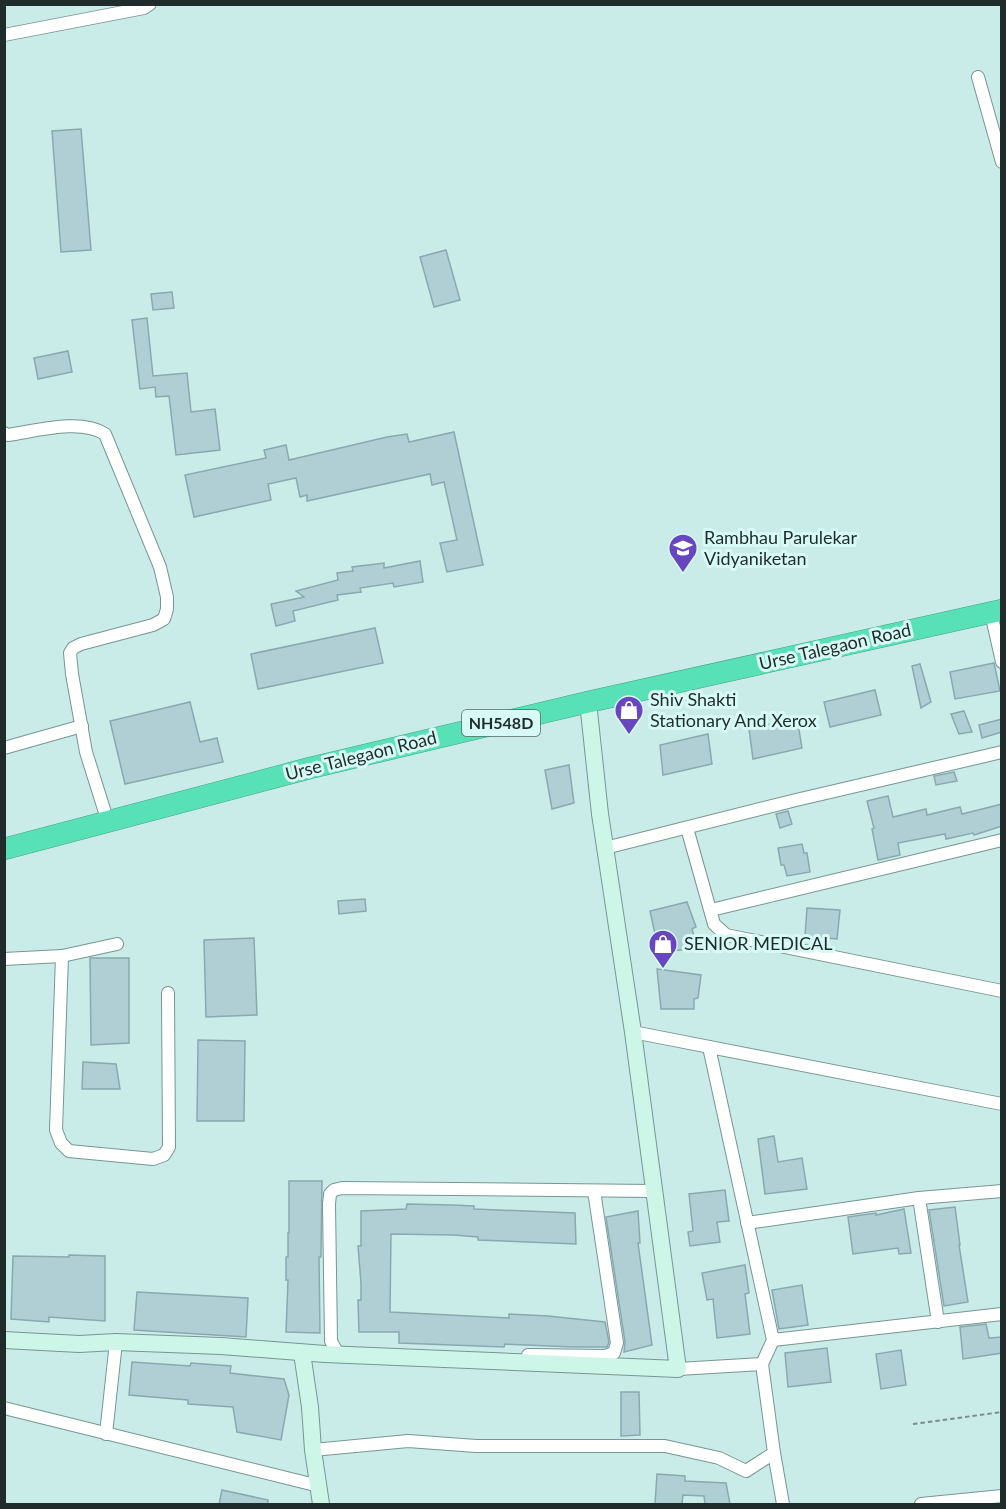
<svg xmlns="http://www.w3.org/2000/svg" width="1006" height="1509" viewBox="0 0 1006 1509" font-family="Lato,sans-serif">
	<rect width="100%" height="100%" fill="#caece9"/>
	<g fill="#afcfd5" stroke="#89a9af" stroke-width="1.5">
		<polygon points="81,129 91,250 61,252 52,131"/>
		<polygon points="446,250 460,300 434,307 420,257"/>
		<polygon points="172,292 174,308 153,310 151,294"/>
		<polygon points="147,318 153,376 187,373 191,412 215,409 220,450 176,455 169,396 156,397 155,387 140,389 132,320"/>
		<polygon points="68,351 72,372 38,379 34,358"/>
		<polygon points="454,432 483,565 447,572 440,543 457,540 444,482 432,485 430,474 307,501 307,495 300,497 296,478 268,484 271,500 194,517 185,475 266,458 264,450 286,445 289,460 387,437 407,434 409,442"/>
		<polygon points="420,561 423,582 394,587 393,583 360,588 361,592 337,595 338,600 293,611 295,621 276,626 271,604 304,597 296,591 338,580 337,573 353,571 352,567 384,563 384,568"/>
		<polygon points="375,628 383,663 258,689 251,654"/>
		<polygon points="994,663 1000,691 955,699 950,672"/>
		<polygon points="920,664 931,702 921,708 912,666"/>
		<polygon points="875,690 881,715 830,727 824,702"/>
		<polygon points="190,702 200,742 217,738 223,762 125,784 110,721"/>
		<polygon points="964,711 972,732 959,734 951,714"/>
		<polygon points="797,718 802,748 753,759 749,729"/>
		<polygon points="1002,719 1002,732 982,738 979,725"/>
		<polygon points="708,734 712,764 663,775 660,745"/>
		<polygon points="569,765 574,803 552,809 545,770"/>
		<polygon points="954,772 957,781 936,785 934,776"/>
		<polygon points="888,796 893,817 926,809 927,815 960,807 962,814 1002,804 1002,826 974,835 973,833 946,839 945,834 898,843 900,855 878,860 872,829 874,828 867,801"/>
		<polygon points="788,811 792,824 780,828 776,814"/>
		<polygon points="802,844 804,853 807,853 810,872 787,876 784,865 781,865 778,848"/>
		<polygon points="365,899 366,911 339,914 338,901"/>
		<polygon points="687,902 696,927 692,929 695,939 691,949 659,952 650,911"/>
		<polygon points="807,908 840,910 837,939 805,936"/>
		<polygon points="254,938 257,1015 206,1017 204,940"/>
		<polygon points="90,958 129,958 129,1043 91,1045"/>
		<polygon points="657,969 701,975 698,998 694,999 694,1009 661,1009"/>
		<polygon points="198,1040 245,1041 244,1121 197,1121"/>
		<polygon points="83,1062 116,1064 120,1089 82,1089"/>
		<polygon points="774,1136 778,1162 802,1158 807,1189 765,1194 758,1139"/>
		<polygon points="289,1181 322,1181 321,1257 319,1257 320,1333 286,1332 288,1280 286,1280 286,1257 288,1257 288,1233 289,1233"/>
		<polygon points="725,1190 729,1221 717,1222 720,1242 690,1246 688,1232 693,1231 689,1194"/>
		<polygon points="407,1204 452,1205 474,1206 474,1209 575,1213 576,1244 478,1240 478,1237 453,1235 391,1234 390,1312 509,1318 509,1314 548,1316 605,1322 609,1342 607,1347 573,1347 505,1344 504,1347 399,1343 399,1332 359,1332 358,1300 361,1300 361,1283 358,1246 361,1246 361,1211 406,1209"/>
		<polygon points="955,1207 960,1245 959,1245 968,1302 944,1306 929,1210"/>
		<polygon points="904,1209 911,1253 899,1254 898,1248 853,1254 848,1217 876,1213 876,1215"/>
		<polygon points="638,1211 640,1243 638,1243 652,1345 624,1352 625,1342 606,1217"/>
		<polygon points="69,1255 105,1256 105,1321 49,1317 49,1322 11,1319 13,1256 69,1257"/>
		<polygon points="745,1265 749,1293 745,1294 750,1334 717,1338 713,1299 707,1300 702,1273"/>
		<polygon points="802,1285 808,1325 779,1329 772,1290"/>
		<polygon points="137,1292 248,1298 246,1337 134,1330"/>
		<polygon points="986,1324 989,1338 1002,1337 1002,1353 963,1359 960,1327"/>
		<polygon points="827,1348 831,1382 788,1387 785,1353"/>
		<polygon points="901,1350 906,1385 881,1389 876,1354"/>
		<polygon points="132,1362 190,1366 191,1363 231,1366 230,1373 284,1379 289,1395 281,1440 237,1432 233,1407 188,1404 188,1400 129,1395"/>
		<polygon points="621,1392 639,1392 640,1435 621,1436"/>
		<polygon points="657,1474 685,1476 685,1481 726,1483 730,1504 705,1504 704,1496 683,1495 682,1504 655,1504"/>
		<polygon points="222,1490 268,1500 268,1504 219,1504"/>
	</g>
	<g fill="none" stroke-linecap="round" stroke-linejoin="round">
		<g stroke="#769693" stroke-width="14">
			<g id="street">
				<polyline points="4,35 144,8 150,4"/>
				<polyline points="978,77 1002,162"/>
				<path d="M 4,433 L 8,435 C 36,431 81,418 105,434 L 160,567 L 167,597 L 167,609 L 164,619 L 153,625 L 81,644 L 73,648 L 70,653 L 72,674 L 86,752 L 108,822"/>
				<polyline points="991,613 1002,662"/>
				<polyline points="4,748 82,726"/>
				<polyline points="687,828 714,924 726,935 1002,991"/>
				<polyline points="605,848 796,800 1002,752"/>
				<polyline points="711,910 1002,840"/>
				<polyline points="62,956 56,1130 61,1143 69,1151 153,1159 164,1155 169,1147 168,993"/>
				<polyline points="4,959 62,956 117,944"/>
				<polyline points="633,1032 1002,1104"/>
				<polyline points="709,1047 773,1340 762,1364 774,1453 783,1504"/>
				<polyline points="919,1198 938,1322"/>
				<polyline points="747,1223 919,1198 1002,1191"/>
				<polyline points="773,1340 1002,1314"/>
				<polyline points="338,1354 331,1341 329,1204 330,1194 334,1190 342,1188 653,1191"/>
				<polyline points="528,1355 605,1356 614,1353 617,1343 594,1191"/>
				<polyline points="678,1369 762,1364"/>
				<polyline points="4,1408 319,1486"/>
				<polyline points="106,1434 116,1342"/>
				<polyline points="313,1450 408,1441 476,1446 665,1446 719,1458 746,1471 774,1453"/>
				<polyline points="921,1504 1002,1496"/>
			</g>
		</g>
		<g stroke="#769693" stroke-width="18">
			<g id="secondary">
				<polyline points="4,1340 79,1344 116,1342 221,1346 325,1354 678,1369 633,1032 600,814 588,702"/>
				<polyline points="302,1353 310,1407 313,1450 321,1504"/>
			</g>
		</g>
		<g stroke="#44a286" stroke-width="22">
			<polyline id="highway" points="4,849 310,768 588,702 1002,610"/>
		</g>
		<polyline stroke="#768d8b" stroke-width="2" stroke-dasharray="4.5 3" stroke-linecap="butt" points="913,1424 1002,1412"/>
		<use href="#street" stroke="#fff" stroke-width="12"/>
		<use href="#secondary" stroke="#cdf6e9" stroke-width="16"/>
		<use href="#highway" stroke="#58e1b7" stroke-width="21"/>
	</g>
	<defs>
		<g id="school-pin" transform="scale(1.5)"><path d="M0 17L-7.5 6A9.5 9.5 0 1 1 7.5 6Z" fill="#6746bf" stroke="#d7faf7"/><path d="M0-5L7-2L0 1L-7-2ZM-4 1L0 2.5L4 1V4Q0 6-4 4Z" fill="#fff"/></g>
		<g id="shop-pin" transform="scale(1.5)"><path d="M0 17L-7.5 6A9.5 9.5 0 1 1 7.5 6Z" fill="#6746bf" stroke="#d7faf7"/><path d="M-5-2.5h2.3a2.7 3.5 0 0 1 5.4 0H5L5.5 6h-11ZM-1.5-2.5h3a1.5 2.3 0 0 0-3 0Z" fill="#fff"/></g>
	</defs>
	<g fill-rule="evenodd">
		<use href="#school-pin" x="683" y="548"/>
		<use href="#shop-pin" x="629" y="710"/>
		<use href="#shop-pin" x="663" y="944"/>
	</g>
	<g text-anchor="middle" stroke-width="6" stroke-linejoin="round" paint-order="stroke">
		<rect fill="#d7faf7" stroke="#566a68" stroke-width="1.5" x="462" y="710" width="78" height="26" rx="4.5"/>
		<g font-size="16" font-weight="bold" fill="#1f2c2b">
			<text x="501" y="729">NH548D</text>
		</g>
		<g font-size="18" fill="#1f2c2b" stroke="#d7faf7" text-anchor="start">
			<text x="704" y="544">Rambhau Parulekar<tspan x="704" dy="21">Vidyaniketan</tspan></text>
			<text x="650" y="706">Shiv Shakti<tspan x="650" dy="21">Stationary And Xerox</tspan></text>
			<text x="684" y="950">SENIOR MEDICAL</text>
		</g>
		<g font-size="18" fill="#1f2c2b" stroke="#d7faf7">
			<text transform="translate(835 647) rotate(-13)" y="6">Urse Talegaon Road</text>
			<text transform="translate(361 756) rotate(-14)" y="6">Urse Talegaon Road</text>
		</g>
	</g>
	<rect width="1006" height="1509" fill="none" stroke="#1f2c2b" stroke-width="12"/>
</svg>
